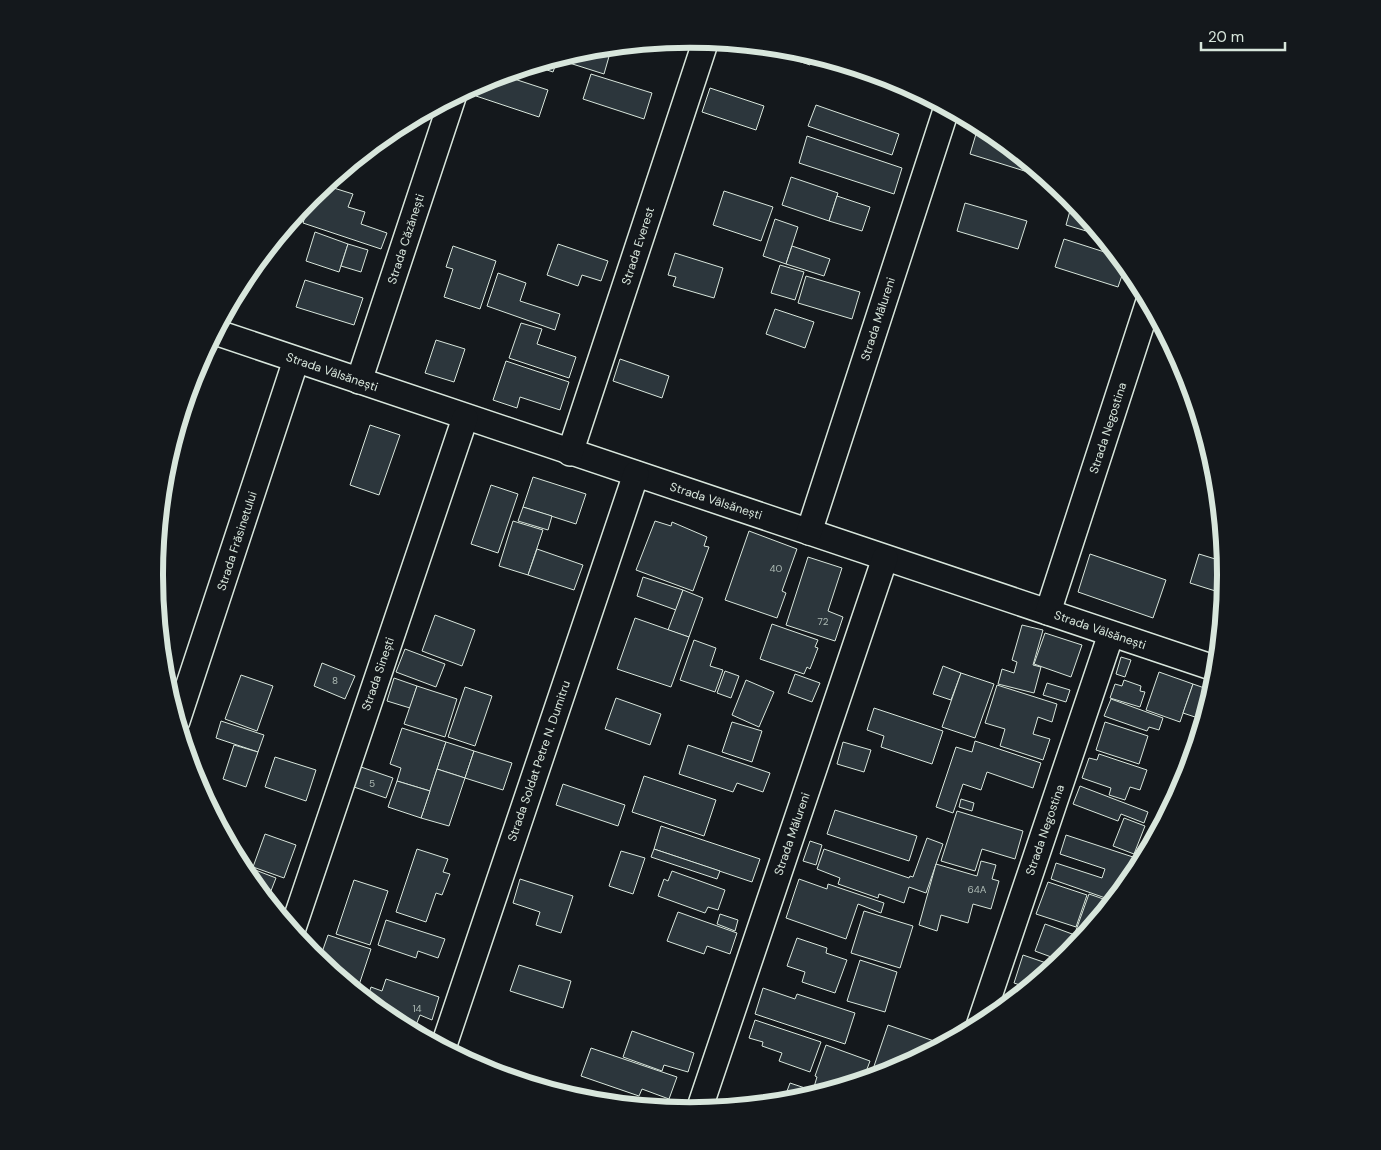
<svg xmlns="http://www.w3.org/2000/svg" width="1381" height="1150" viewBox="0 0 1381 1150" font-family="'DM Sans',sans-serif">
	<rect width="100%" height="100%" fill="#14181c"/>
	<g fill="#2c363c" stroke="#d8e6dc">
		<polygon points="748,44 795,49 814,55 810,65"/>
		<polygon points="612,46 604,74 563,61 564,56 586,49"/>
		<polygon points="558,58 553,72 532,65"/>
		<polygon points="835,61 886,77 884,85 833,69"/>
		<polygon points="591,74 652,93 644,119 583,99"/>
		<polygon points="502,75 548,90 539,117 476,96 481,82"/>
		<polygon points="710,88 764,106 756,130 702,112"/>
		<polygon points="816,105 899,134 892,155 808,126"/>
		<polygon points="979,124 989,129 1047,178 970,154"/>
		<polygon points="807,136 902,168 894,194 799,163"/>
		<polygon points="791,177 838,193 829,221 782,205"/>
		<polygon points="324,185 353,194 348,207 365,212 361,224 387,233 381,249 303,223 312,195"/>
		<polygon points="724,191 773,207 761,241 713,225"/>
		<polygon points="837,196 870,207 862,231 829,221"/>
		<polygon points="1073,200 1103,236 1066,225"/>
		<polygon points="965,203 1027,221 1018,249 957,231"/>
		<polygon points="775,219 798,227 786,264 763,256"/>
		<polygon points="315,232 348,244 339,272 306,261"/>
		<polygon points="1064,239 1120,257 1126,264 1118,287 1055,267"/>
		<polygon points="348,244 368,250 361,272 341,266"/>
		<polygon points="558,244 608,261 601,281 582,275 578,286 547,275"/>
		<polygon points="453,246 496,261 480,309 444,297 453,269 446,267"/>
		<polygon points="792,246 830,259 824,276 786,264"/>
		<polygon points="675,253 723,268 714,298 673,286 676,277 668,275"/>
		<polygon points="780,265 804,272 795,300 771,293"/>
		<polygon points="498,273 526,283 520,301 560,314 555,330 487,306"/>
		<polygon points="806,276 860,292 852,319 798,303"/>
		<polygon points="305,280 363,298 354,325 296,307"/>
		<polygon points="775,309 814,322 805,348 766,334"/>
		<polygon points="521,323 542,329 537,344 576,357 569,378 509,358"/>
		<polygon points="436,340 465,349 454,382 425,373"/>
		<polygon points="620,359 669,376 662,398 613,381"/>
		<polygon points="506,361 569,382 560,410 520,397 517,408 493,400"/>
		<polygon points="370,425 400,435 379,495 350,485"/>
		<polygon points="533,477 586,494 576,524 523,507"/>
		<polygon points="491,485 518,494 498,553 471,544"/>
		<polygon points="523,507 552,516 548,530 518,521"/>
		<polygon points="513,521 543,530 528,575 499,566"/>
		<polygon points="655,521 671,526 672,522 707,537 704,546 709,547 693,591 636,570"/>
		<polygon points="749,531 797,549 782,591 786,593 777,618 725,600"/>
		<polygon points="537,549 583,565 574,590 528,575"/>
		<polygon points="1090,554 1166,580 1153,618 1078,592"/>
		<polygon points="1199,554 1225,562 1225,594 1190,583"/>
		<polygon points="808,557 842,568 828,611 843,617 835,641 786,625"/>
		<polygon points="643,577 683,590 676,610 637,596"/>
		<polygon points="683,590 703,598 689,637 668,630"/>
		<polygon points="435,615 475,630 462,666 422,651"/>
		<polygon points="635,618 689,637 671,687 617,669"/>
		<polygon points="772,624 818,640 815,647 818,648 810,669 807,667 804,674 760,659"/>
		<polygon points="1022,625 1043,630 1033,665 1041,667 1034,693 998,684 1002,669 1014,673 1017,662 1012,660"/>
		<polygon points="1045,633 1082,645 1071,677 1034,664"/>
		<polygon points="694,640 716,648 710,666 723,670 715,692 680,680"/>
		<polygon points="405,649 445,664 436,687 396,672"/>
		<polygon points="1121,657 1131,660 1125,677 1116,674"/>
		<polygon points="322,663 355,676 345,699 314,686"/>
		<polygon points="943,666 961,673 951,700 933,694"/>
		<polygon points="725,671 739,676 731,698 717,693"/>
		<polygon points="1159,672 1193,684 1180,722 1146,710"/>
		<polygon points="961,673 994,684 975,738 942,727"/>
		<polygon points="795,674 820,683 812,702 788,693"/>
		<polygon points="241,675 273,686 257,731 225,719"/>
		<polygon points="394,678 417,686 410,708 387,701"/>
		<polygon points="746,680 774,692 759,727 732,715"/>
		<polygon points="1124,680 1141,686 1140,691 1145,692 1140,707 1110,698 1115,684 1122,686"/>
		<polygon points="1047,683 1070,690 1066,702 1043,695"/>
		<polygon points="1193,684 1213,691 1204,720 1183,713"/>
		<polygon points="997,685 1057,704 1052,722 1038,717 1033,734 1050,739 1043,760 1000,746 1005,729 985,723"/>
		<polygon points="417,686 457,699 445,737 404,724"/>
		<polygon points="465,687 492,696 475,746 448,737"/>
		<polygon points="616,698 661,714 650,745 605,729"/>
		<polygon points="1111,699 1163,718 1159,730 1149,727 1147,731 1104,716"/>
		<polygon points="874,708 943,731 932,764 881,747 884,736 867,730"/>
		<polygon points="221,721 264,735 258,752 216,738"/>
		<polygon points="732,722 762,731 752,762 722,752"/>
		<polygon points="1105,722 1148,736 1139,764 1096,750"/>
		<polygon points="402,728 446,742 430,791 397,781 401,768 390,764"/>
		<polygon points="975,741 1041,763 1033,788 987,772 981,790 963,784 953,813 936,807 956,747 972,752"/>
		<polygon points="446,742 474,751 465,778 437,769"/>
		<polygon points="843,742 871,750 864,772 837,764"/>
		<polygon points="234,745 258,752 246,787 223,779"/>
		<polygon points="688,745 770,773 763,792 737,783 733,792 679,774"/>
		<polygon points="474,751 512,763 503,790 465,778"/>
		<polygon points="1099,754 1147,770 1140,790 1130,787 1125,800 1109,795 1111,788 1082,778 1089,758 1097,760"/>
		<polygon points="275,757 316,770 306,801 265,787"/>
		<polygon points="361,767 393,778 386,798 354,787"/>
		<polygon points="437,769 465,778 449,826 421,818"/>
		<polygon points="644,776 716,800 704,836 632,812"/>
		<polygon points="397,781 430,791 421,818 388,807"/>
		<polygon points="563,784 625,805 618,826 556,805"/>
		<polygon points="1080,786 1148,812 1144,823 1121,814 1118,821 1073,804"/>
		<polygon points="204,797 216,801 212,812"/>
		<polygon points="961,799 974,803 972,811 959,807"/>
		<polygon points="1167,800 1174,803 1159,830 1156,829"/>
		<polygon points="835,810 917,836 909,861 827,834"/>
		<polygon points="957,811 1023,831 1015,859 982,849 975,871 941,861"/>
		<polygon points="1124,818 1145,826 1134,854 1113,846"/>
		<polygon points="661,826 760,859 752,882 654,849"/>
		<polygon points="265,834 296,845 284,878 253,867"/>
		<polygon points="1066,835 1133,857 1122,891 1114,901 1051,879 1056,863 1102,878 1105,869 1060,854"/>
		<polygon points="927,838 943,844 926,893 909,887 904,903 879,894 878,898 838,884 840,878 817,869 824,849 909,878 910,876 913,877"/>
		<polygon points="810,841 822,845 816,865 803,861"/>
		<polygon points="417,849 448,859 443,872 450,874 442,895 436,893 426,922 396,912"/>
		<polygon points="654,849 720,871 717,879 651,857"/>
		<polygon points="621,851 645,858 633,894 609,886"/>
		<polygon points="981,861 996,865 992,879 999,881 991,909 973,904 968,923 941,915 937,931 919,925 936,864 977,876"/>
		<polygon points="240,864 276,878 267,901 244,873"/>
		<polygon points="672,871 725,890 718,910 708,907 705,913 658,896 664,879 668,881"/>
		<polygon points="520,879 573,896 561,933 536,925 540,912 513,903"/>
		<polygon points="799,879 827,889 828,884 884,903 881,913 858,904 846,939 786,918"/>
		<polygon points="354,880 388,891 370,945 336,934"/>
		<polygon points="1048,882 1087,895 1076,927 1036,914"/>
		<polygon points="1089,894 1112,902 1084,937 1075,933"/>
		<polygon points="864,911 913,926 900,968 851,953"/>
		<polygon points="678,912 737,933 730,954 707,946 704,954 667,941"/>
		<polygon points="720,914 738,920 735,931 717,924"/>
		<polygon points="386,920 445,939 438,958 418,951 416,958 378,945"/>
		<polygon points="1045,924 1083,938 1062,961 1035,951"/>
		<polygon points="328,935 371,949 357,991 319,961"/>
		<polygon points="797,938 827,948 826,953 847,960 835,993 802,982 805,972 787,966"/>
		<polygon points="1023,955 1055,966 1016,999 1020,985 1014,983"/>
		<polygon points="860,960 897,972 885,1012 847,1001"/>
		<polygon points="519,965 571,981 563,1008 510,991"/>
		<polygon points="386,979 439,997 432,1020 420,1015 416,1025 385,1015 367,1000 371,987 382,991"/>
		<polygon points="763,988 795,999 797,994 855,1013 845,1044 755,1014"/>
		<polygon points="755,1020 821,1042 810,1072 779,1061 782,1053 762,1046 763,1042 749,1038"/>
		<polygon points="888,1025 934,1041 930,1052 903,1067 897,1065 895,1071 870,1078"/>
		<polygon points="632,1031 694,1053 688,1072 664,1065 662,1071 623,1057"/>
		<polygon points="826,1045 870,1061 863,1080 826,1092 814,1087 817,1077 815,1076"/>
		<polygon points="591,1048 677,1077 669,1099 642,1089 639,1096 581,1076"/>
		<polygon points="790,1083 820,1093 783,1102"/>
		<polygon points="601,1094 632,1106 598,1102"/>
	</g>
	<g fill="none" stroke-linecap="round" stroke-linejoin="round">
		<g stroke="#d8e6dc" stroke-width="28">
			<g id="street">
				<polyline points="215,332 1217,669"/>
				<polyline points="359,381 453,97"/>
				<polyline points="570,453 706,40"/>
				<polyline points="809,532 947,107"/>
				<polyline points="1048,612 1149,301"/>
				<polyline points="177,721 296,360"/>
				<polyline points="292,931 465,418"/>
				<polyline points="979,1026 1111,634"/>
				<polyline points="443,1048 636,474"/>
				<polyline points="699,1110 885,558"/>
			</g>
		</g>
		<use href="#street" stroke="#14181c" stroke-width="25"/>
	</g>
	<g text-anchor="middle" stroke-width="4" stroke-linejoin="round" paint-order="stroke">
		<g font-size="10" fill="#adbab4">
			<text x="776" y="572">40</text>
			<text x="823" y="625">72</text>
			<text x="335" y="684">8</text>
			<text x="372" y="787">5</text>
			<text x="977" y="893">64A</text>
			<text x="417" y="1012">14</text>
		</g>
		<g font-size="12" fill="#d8e6dc" stroke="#14181c">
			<text transform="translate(406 239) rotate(-72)" y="4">Strada Căzănești</text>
			<text transform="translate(638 246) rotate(-72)" y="4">Strada Everest</text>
			<text transform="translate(878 319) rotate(-72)" y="4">Strada Mălureni</text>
			<text transform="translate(332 372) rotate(19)" y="4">Strada Vâlsănești</text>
			<text transform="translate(1108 428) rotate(-72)" y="4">Strada Negostina</text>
			<text transform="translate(716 501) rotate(18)" y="4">Strada Vâlsănești</text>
			<text transform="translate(237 541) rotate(-72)" y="4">Strada Frăsinetului</text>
			<text transform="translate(1100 630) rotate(19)" y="4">Strada Vâlsănești</text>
			<text transform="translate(378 674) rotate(-71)" y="4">Strada Sinești</text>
			<text transform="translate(539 761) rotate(-71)" y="4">Strada Soldat Petre N. Dumitru</text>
			<text transform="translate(1045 830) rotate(-71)" y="4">Strada Negostina</text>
			<text transform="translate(792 834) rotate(-71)" y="4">Strada Mălureni</text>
		</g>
	</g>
	<path d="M0 0H1381V1150H0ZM163 575a527 527 0 1 1 1054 0a527 527 0 1 1-1054 0Z" fill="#14181c" fill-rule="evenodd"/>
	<path fill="none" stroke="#d8e6dc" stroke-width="6" d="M163 575a527 527 0 1 1 1054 0a527 527 0 1 1-1054 0Z"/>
	<path d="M1201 42v8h84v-8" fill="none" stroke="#d8e6dc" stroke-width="2.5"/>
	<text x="1208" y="42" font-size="15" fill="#d8e6dc" stroke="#14181c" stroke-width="4" paint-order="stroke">20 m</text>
</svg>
